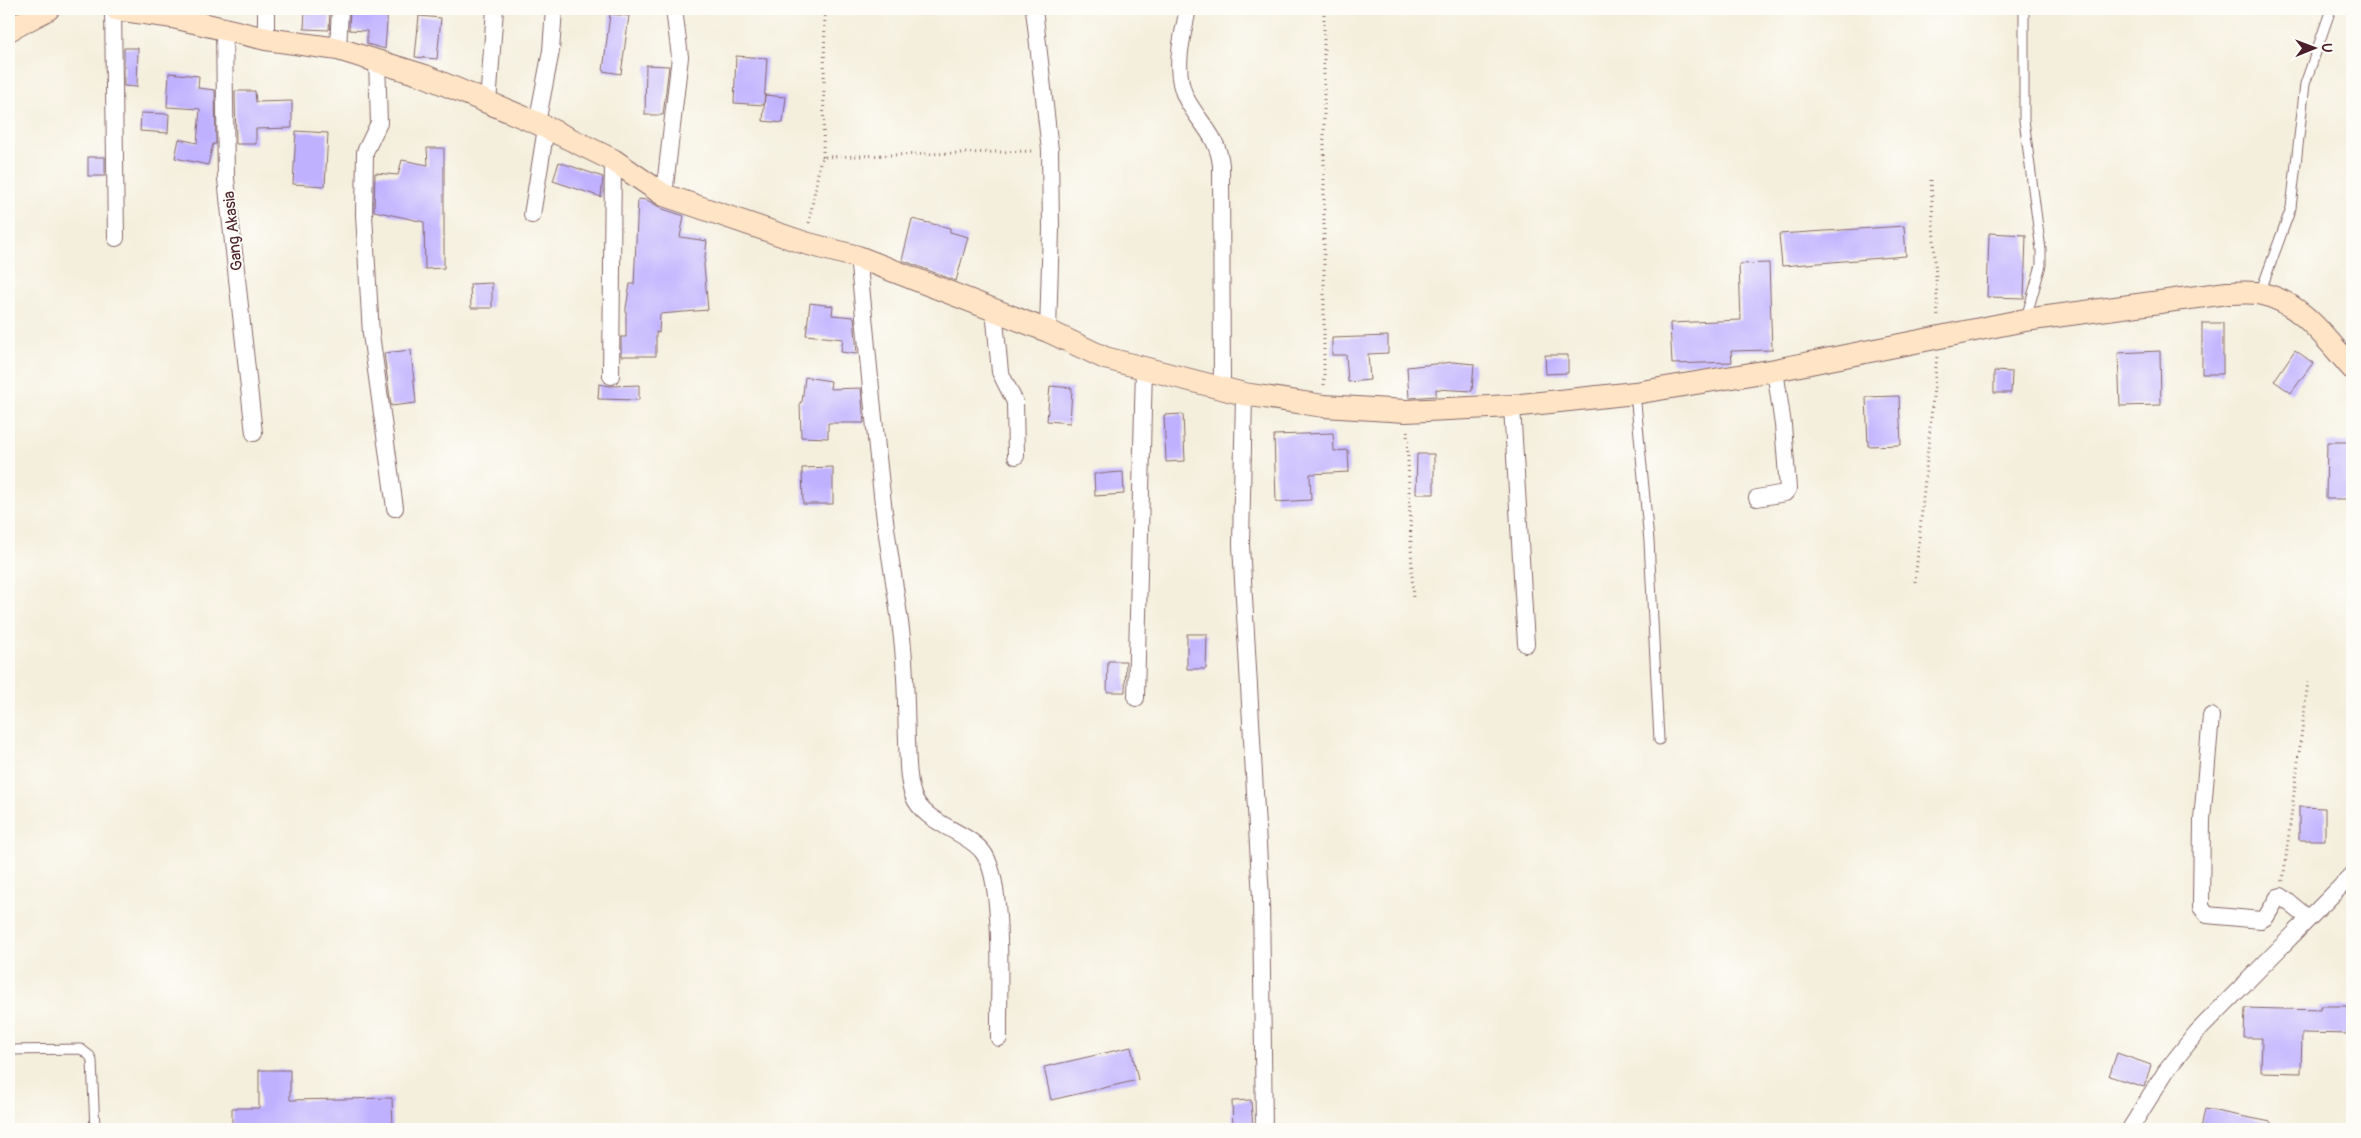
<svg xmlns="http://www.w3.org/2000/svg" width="2361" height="1138" viewBox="0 0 2361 1138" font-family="Pangolin,sans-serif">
	<rect width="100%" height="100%" fill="#fdfcf7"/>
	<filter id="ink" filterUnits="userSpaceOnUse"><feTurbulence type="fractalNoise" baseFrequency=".02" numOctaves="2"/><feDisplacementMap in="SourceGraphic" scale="10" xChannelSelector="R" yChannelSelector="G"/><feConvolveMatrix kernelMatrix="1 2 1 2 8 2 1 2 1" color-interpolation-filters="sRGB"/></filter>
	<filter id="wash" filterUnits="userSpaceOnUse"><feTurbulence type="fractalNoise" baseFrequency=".0096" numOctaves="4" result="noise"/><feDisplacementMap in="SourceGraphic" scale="20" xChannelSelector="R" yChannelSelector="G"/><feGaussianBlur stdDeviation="1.12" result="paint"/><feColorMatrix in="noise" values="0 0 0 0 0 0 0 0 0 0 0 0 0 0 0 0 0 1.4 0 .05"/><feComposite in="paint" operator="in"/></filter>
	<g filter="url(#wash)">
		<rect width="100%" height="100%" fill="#f4efdd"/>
		<g id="blocks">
			<g fill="#c0b1ff">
				<polygon points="305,9 330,9 329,30 304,29"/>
				<polygon points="350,9 388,9 385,49 367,44 367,31 349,30"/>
				<polygon points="610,14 629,16 621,74 603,71"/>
				<polygon points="419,16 441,18 437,59 415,57"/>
				<polygon points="124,48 138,48 137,87 124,86"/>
				<polygon points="736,56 767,58 764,105 734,103"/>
				<polygon points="646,65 669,66 663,115 645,115"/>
				<polygon points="169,73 199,76 198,88 215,90 216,144 213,144 208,165 175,158 179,139 197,143 200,109 167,107"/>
				<polygon points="235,91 255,91 256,102 292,101 292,128 256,129 256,144 236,144"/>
				<polygon points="765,95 786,97 783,123 763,121"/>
				<polygon points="141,113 169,114 168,133 140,131"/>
				<polygon points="296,131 328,133 325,186 293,184"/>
				<polygon points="427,148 444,148 444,268 425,269 424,222 374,211 375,173 398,175 402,160 428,165"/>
				<rect x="88" y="157" width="17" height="19"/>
				<polygon points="559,162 603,177 601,197 553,181"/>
				<polygon points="638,199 647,200 663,209 684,216 680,237 707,241 704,265 708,310 660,314 659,333 656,332 656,356 621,356 621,337 626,337 626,308 630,284 634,284"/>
				<polygon points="912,219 950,228 950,232 968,237 956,281 902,260"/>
				<polygon points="1904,226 1906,256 1782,266 1779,234"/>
				<polygon points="1989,233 2026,235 2024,298 1987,297"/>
				<polygon points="1769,263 1772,350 1731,351 1732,362 1672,364 1670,323 1741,320 1739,264"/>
				<polygon points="492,283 492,308 471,308 470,284"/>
				<polygon points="810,303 833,306 832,315 854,317 857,354 841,352 843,339 806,335"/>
				<rect x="2202" y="323" width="21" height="51"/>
				<polygon points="1388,336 1388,353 1368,354 1370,380 1348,382 1346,355 1332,355 1332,338"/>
				<polygon points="411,350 416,403 391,406 384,353"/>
				<polygon points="2295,350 2313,363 2291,393 2274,381"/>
				<polygon points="2160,351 2161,405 2120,406 2118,353"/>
				<polygon points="1545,355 1568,355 1568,373 1546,374"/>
				<polygon points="1453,362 1474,364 1472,391 1436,389 1436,396 1409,398 1407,367"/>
				<polygon points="1994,371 2012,372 2011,393 1994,393"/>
				<polygon points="805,377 831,381 830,389 861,388 864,423 828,423 828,438 801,437 800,402 802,402"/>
				<polygon points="599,384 610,386 639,385 639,400 598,399"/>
				<polygon points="1050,386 1072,388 1070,423 1047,421"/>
				<polygon points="1899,396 1901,445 1868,446 1866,397"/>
				<polygon points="1183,414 1185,461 1166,462 1164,415"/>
				<polygon points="1333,433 1334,451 1348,450 1349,472 1310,474 1311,500 1276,502 1274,435"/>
				<polygon points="2327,442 2349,442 2348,499 2326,499"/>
				<polygon points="1417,454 1434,454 1434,494 1416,494"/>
				<polygon points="833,467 833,504 803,504 802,468"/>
				<polygon points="1123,472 1124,494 1095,496 1094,474"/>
				<polygon points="1187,634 1207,634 1206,669 1187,669"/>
				<polygon points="1108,661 1126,661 1125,692 1107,692"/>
				<polygon points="2299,807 2325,808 2325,840 2299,840"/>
				<polygon points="2320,1006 2352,1006 2352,1034 2302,1033 2301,1073 2261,1072 2262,1038 2244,1038 2245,1008 2320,1010"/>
				<polygon points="1131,1047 1138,1080 1051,1100 1044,1067"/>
				<polygon points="2117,1053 2151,1065 2144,1087 2109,1076"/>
				<polygon points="259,1070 290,1070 290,1100 392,1098 393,1129 232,1129 232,1108 259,1108"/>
				<polygon points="1251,1100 1253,1129 1233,1129 1232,1101"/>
				<polygon points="2205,1109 2271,1122 2270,1129 2201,1129"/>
			</g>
		</g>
	</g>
	<g filter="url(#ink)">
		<use href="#blocks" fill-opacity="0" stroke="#866869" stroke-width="1"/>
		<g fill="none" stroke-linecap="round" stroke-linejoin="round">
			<g stroke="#866869" stroke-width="11">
				<g id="service">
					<polyline points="2024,9 2024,120 2041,250 2041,265 2026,318"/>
					<polyline points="2260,293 2291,208 2305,84 2331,9"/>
					<polyline points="1635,393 1649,541 1659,740"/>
					<polyline points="9,1050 81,1049 90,1056 92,1061 95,1129"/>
				</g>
			</g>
			<g stroke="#866869" stroke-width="18">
				<g id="minor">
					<polyline points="113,9 116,238"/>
					<polyline points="1034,9 1050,150 1051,229 1048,331"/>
					<path d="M 1188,9 C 1182,38 1172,72 1187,100 C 1200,124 1218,136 1221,165 L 1222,388"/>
					<polyline points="224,29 226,179 254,433"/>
					<polyline points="266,39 266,9"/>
					<polyline points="338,49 340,9"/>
					<polyline points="377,61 379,123 365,152 364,215 371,334 395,508"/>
					<polyline points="488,103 495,9"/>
					<polyline points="537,123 551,51 554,9"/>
					<polyline points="664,195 680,57 674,9"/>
					<polyline points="532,215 546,128"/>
					<path d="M 858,257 C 867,342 874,427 884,512 C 889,554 897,596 902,638 C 906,672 906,707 907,741 C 908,759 907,778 913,795 C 924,824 963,829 982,851 C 1006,878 998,1000 999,1038"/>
					<polyline points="994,310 1000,372 1015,402 1016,456"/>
					<polyline points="611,376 613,160"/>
					<polyline points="1244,394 1241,545 1261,898 1264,1129"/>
					<polyline points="1512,406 1526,644"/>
					<polyline points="1757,498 1785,493 1788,489 1783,425 1775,370"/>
					<polyline points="1136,698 1144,367"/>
					<polyline points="2211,716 2202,820 2201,907 2207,915 2261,920 2266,917 2278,897 2281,896 2308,918"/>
					<polyline points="2130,1129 2166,1071 2197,1032 2352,875"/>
				</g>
			</g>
			<g stroke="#866869" stroke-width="24">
				<g id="secondary">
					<path d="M 116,9 L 173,17 L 266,39 L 338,49 L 425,76 L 537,123 L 613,160 L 664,195 L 805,243 L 858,257 L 1048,331 L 1105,358 L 1244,394 L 1324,406 L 1406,411 L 1512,406 L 1635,393 L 1775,370 L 2025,320 L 2227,293 C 2238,293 2251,291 2262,294 C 2301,302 2327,340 2352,368"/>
					<polyline points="9,30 48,9"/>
				</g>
			</g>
			<g stroke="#866869" stroke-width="3" stroke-dasharray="1 4" stroke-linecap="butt">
				<polyline points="1324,9 1324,386"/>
				<polyline points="823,157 825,9"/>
				<polyline points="1931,180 1938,318"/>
				<polyline points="809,223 820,162 823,157 1033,151"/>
				<polyline points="1407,431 1413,600"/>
				<polyline points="1915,582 1937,356"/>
				<polyline points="2283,881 2308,682"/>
			</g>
			<use href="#service" stroke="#fff" stroke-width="9"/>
			<use href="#minor" stroke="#fff" stroke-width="16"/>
			<use href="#secondary" stroke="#ffe4c6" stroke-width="22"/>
		</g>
	</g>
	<g text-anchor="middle" stroke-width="4" stroke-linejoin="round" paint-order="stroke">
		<g font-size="16" fill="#4a1f2b" stroke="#fdfcf7">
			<text transform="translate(232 231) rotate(-96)" y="6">Gang Akasia</text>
		</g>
	</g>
	<rect width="2361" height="1138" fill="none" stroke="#fdfcf7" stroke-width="30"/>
	<g transform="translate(2314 48) rotate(89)" stroke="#fdfcf7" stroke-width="4" paint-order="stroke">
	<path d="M0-4L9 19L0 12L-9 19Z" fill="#4a1f2b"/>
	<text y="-8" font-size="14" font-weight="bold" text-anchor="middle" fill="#4a1f2b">U</text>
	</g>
</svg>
